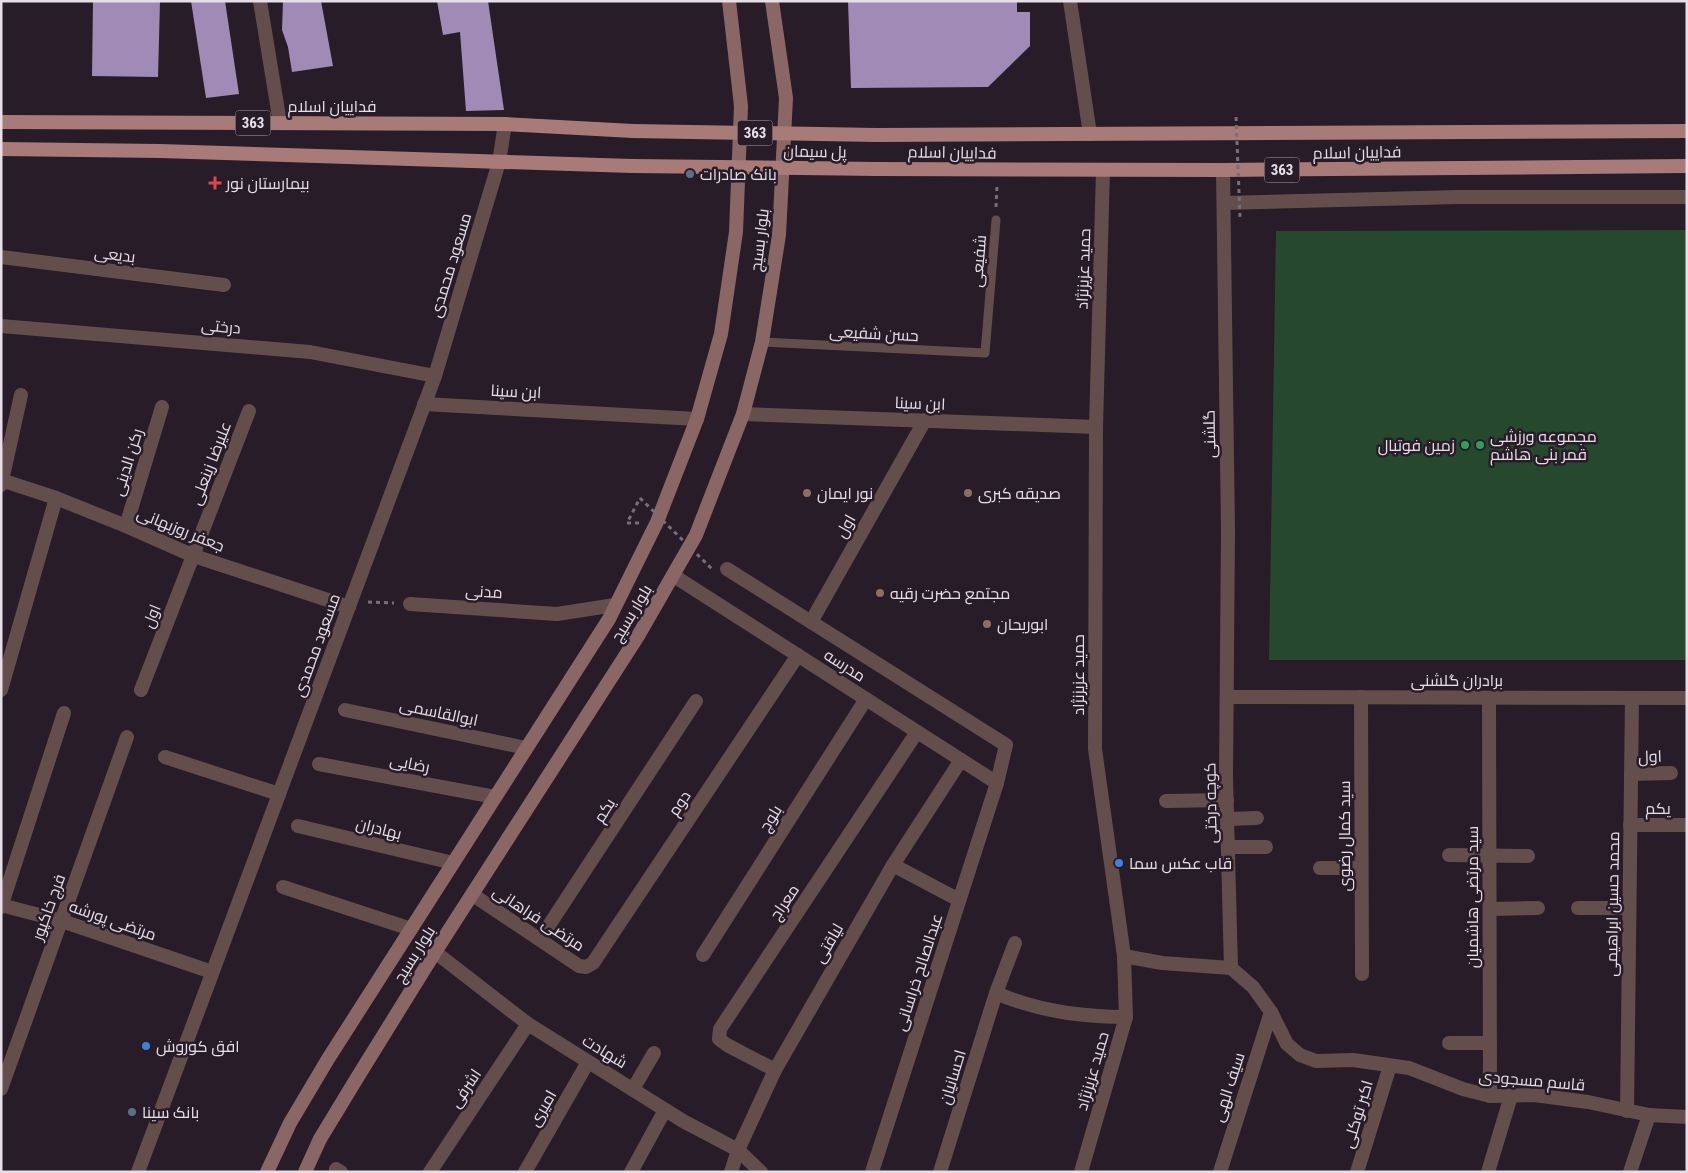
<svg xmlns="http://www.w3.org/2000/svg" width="1688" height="1173" viewBox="0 0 1688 1173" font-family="'Roboto Condensed',Cairo,sans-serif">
	<rect width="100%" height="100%" fill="#271c28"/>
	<polygon fill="#26492e" points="1687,230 1687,660 1269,660 1276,231"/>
	<g fill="#a08bb7">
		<polygon points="122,1 160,1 158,77 92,76 93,2"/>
		<polygon points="191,1 225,1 239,94 206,98"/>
		<polygon points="283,1 321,1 333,66 292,72 288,47 282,30"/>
		<polygon points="437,1 488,1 504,110 466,111 460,32 443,35"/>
		<polygon points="848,1 1017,1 1017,12 1030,12 1030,46 988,87 851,88"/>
	</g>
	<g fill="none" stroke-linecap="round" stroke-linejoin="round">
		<g stroke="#786e78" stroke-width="3" stroke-dasharray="4 4" stroke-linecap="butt">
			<polyline points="996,207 997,186"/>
			<polyline points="639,523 627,523 640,498"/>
			<polyline points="368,602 394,603"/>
		</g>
		<polyline stroke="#644e4c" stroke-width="9" points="762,342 985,353 996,220"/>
		<g stroke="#644e4c" stroke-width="14">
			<polyline points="260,1 280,123"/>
			<polyline points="1070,1 1090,134"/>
			<polyline points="1223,170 1228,530 1226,778 1231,968"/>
			<polyline points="1,257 224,285"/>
			<polyline points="1,326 310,352 435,376"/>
			<polyline points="424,404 697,419"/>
			<polyline points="743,414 1096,427"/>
			<polyline points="1,480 56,498 126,526 194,556 349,607"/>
			<polyline points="1,485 21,395"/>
			<polyline points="126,526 162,407"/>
			<polyline points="727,569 1006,745 997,783"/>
			<polyline points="410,604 557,614 615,605"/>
			<polyline points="811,622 925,420"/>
			<polyline points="1,690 56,498"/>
			<polyline points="141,690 249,411"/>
			<polyline points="1227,697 1687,698"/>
			<polyline points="1361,697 1362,974"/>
			<polyline points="1489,698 1490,1096"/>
			<polyline points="345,710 526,748"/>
			<polyline points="165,757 279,794"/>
			<polyline points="319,764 495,797"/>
			<polyline points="1631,774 1671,773"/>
			<polyline points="1166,801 1227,800"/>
			<polyline points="1228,819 1257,818"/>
			<polyline points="1630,825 1687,825"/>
			<polyline points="298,826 453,863"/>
			<polyline points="1228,847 1266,847"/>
			<polyline points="1449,855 1528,856"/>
			<polyline points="893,865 959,900"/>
			<polyline points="1320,868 1361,868"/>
			<polyline points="283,887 411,929"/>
			<polyline points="473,895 579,966 586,967 593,963 798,655"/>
			<polyline points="1,905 62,921 212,972"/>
			<polyline points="1,907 64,713"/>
			<polyline points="1578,908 1629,908"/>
			<polyline points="1490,909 1538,908"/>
			<polyline points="540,939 696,701"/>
			<polyline points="703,955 866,699"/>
			<polyline points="1124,956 1162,963 1231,968 1253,987 1271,1012 1287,1044 1300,1055 1316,1061 1353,1060 1409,1068 1463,1089 1490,1096 1534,1095 1588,1102 1649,1115 1687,1117"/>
			<path d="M 996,993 C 1037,1011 1082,1017 1126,1017"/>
			<polyline points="1449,1043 1490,1043"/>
			<polyline points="775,1070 727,1045 719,1039 720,1029 917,732"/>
			<polyline points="1,1089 127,737"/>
			<polyline points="633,1089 654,1053"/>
			<polyline points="1627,1111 1632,698"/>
			<polyline points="336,1169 341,1172"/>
			<polyline points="430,1172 528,1024"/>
			<polyline points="525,1172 588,1062"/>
			<polyline points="631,1172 665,1110"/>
			<polyline points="731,1172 738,1150 775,1070 893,865 961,760"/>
			<polyline points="940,1172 996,993 1015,943"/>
			<polyline points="1220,1172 1271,1012"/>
			<polyline points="1357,1172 1390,1066"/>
			<polyline points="1488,1172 1511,1096"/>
			<polyline points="1630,1172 1649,1115"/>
		</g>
		<g stroke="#644e4c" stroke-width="14">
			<polyline points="1224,203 1459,197 1687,197"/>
			<polyline points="674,576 997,783 872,1172"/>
			<polyline points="435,952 528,1024 683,1121 738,1150 761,1172"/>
			<polyline points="138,1172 435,376 499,162 505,124"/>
			<polyline points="1081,1172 1126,1017 1124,956 1095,749 1096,427 1103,170"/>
		</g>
		<g stroke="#8a6765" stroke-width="14">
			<polyline points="267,1172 290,1123 328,1059 609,619 657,522 697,419 721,334 736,232 741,106 729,1"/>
			<polyline points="305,1172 320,1139 357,1078 435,952 638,636 696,535 743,414 762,342 779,235 786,98 772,1"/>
		</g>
		<g stroke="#a87b78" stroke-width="14">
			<polyline points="1,122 505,124 633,131"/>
			<polyline points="877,135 1687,131"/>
			<polyline points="1,149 160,151 632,166"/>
			<polyline points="877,169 1223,170 1687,166"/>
		</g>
		<g stroke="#786e78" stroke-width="3" stroke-dasharray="4 4" stroke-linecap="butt">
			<polyline points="1236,117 1240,217"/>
			<polyline points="640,498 712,569"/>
		</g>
		<g stroke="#a87b78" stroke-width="14">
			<polyline points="633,131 877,135"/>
			<polyline points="632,166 877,169"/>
		</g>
	</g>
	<g fill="#5c6f8a" stroke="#271c28" stroke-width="2">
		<circle cx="690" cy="174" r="5"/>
		<circle cx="132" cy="1112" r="5"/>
	</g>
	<path fill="#e0444e" stroke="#271c28" stroke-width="2" d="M212.5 175.5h5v5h5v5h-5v5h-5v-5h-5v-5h5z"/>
	<g fill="#2e9e5b" stroke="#271c28" stroke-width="2">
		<circle cx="1465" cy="445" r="5"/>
		<circle cx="1480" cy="445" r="5"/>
	</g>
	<g fill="#8d6e63" stroke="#271c28" stroke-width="2">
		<circle cx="807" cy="493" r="5"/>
		<circle cx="968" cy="493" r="5"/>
		<circle cx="880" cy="593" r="5"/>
		<circle cx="987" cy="624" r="5"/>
	</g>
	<g fill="#3f7fe0" stroke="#271c28" stroke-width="2">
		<circle cx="1119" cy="863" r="5"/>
		<circle cx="146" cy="1046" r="5"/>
	</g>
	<g text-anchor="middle" stroke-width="5" stroke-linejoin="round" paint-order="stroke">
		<g fill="#271c28" stroke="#ada4ae" stroke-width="1">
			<rect x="235.5" y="110.5" width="35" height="25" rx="4"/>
			<rect x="737.5" y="120.5" width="35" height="25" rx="4"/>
			<rect x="1264.5" y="157.5" width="35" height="25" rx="4"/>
		</g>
		<g font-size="15" font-weight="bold" fill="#e7dfe7">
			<text x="253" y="128">363</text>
			<text x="755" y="138">363</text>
			<text x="1282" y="175">363</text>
		</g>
		<g font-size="16" fill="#e7dfe7" stroke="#271c28">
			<text x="332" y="112">فداییان اسلام</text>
			<text transform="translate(815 151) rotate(1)" y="6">پل سیمان</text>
			<text transform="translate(952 152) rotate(1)" y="6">فداییان اسلام</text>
			<text transform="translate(1357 152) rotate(-1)" y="6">فداییان اسلام</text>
			<text transform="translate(759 240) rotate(-83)" y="6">بلوار بسیج</text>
			<text transform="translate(115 254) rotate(7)" y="6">بدیعی</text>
			<text transform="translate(978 261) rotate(-85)" y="6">شفیعی</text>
			<text transform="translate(450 265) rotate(-73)" y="6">مسعود محمدی</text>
			<text transform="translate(1083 269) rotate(-88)" y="6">حمید عزیزنژاد</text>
			<text transform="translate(221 326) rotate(5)" y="6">درختی</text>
			<text transform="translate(874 333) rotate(3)" y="6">حسن شفیعی</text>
			<text transform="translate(516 391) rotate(3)" y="6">ابن سینا</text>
			<text transform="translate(920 403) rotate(2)" y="6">ابن سینا</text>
			<text transform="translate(1209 434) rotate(-91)" y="6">گلشنی</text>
			<text transform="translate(127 462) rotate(-73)" y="6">رکن الدینی</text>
			<text transform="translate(210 463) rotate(-69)" y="6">علیرضا زینعلی</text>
			<text transform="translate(845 526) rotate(-61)" y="6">اول</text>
			<text transform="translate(181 529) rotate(22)" y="6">جعفر روزبهانی</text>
			<text transform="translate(484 591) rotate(4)" y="6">مدنی</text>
			<text transform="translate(631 613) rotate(-59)" y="6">بلوار بسیج</text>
			<text transform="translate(151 616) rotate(-68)" y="6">اول</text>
			<text transform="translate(316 645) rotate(-70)" y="6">مسعود محمدی</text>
			<text transform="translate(845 665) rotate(33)" y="6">مدرسه</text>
			<text transform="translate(1078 675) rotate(-90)" y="6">حمید عزیزنژاد</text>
			<text x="1457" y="686">برادران گلشنی</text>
			<text transform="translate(439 712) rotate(12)" y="6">ابوالقاسمی</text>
			<text transform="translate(1650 756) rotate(-2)" y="6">اول</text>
			<text transform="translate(410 763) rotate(11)" y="6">رضایی</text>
			<text transform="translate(679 803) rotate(-56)" y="6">دوم</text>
			<text transform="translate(1210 803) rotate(-91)" y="6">کوچه درختی</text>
			<text x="1658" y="814">یکم</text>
			<text transform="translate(604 810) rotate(-57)" y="6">یکم</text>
			<text transform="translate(770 818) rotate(-58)" y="6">بلوچ</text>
			<text transform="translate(379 828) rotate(14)" y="6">بهادران</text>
			<text transform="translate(1344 836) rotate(-90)" y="6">سید کمال رضوی</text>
			<text transform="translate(1472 897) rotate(-90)" y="6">سید مرتضی هاشمیان</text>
			<text transform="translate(784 902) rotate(-56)" y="6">معراج</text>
			<text transform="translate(1612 904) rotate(-89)" y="6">محمد حسین ابراهیمی</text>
			<text transform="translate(48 907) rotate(-70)" y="6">فرج خاکپور</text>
			<text transform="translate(539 918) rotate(33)" y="6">مرتضی فراهانی</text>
			<text transform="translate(113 920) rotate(19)" y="6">مرتضی پورشه</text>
			<text transform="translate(828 943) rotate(-60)" y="6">لیاقتی</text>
			<text transform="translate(414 954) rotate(-58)" y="6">بلوار بسیج</text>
			<text transform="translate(918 972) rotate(-72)" y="6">عبدالصالح خراسانی</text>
			<text transform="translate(605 1051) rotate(31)" y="6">شهادت</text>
			<text transform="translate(1092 1071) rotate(-74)" y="6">حمید عزیزنژاد</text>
			<text transform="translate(952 1077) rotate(-73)" y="6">احسانیان</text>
			<text transform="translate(1532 1080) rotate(5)" y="6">قاسم مسجودی</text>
			<text transform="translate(1228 1087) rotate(-72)" y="6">سیف الهی</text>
			<text transform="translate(465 1088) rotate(-56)" y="6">اشرفی</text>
			<text transform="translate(542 1108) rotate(-60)" y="6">امیری</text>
			<text transform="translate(1357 1114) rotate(-73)" y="6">اکبر توکلی</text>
		</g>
		<g font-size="16" fill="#e7dfe7" stroke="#271c28" text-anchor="start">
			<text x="700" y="180">بانک صادرات</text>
			<text x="226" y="189">بیمارستان نور</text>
			<text x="1490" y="442">مجموعه ورزشی<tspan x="1490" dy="18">قمر بنی هاشم</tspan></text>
			<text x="1455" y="451" text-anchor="end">زمین فوتبال</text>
			<text x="817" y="499">نور ایمان</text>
			<text x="978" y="499">صدیقه کبری</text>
			<text x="890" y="599">مجتمع حضرت رقیه</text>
			<text x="997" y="630">ابوریحان</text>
			<text x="1129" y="869">قاب عکس سما</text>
			<text x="156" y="1052">افق کوروش</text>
			<text x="142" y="1118">بانک سینا</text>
		</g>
	</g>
	<rect width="1688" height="1173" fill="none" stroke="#e7dfe7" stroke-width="5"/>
</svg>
